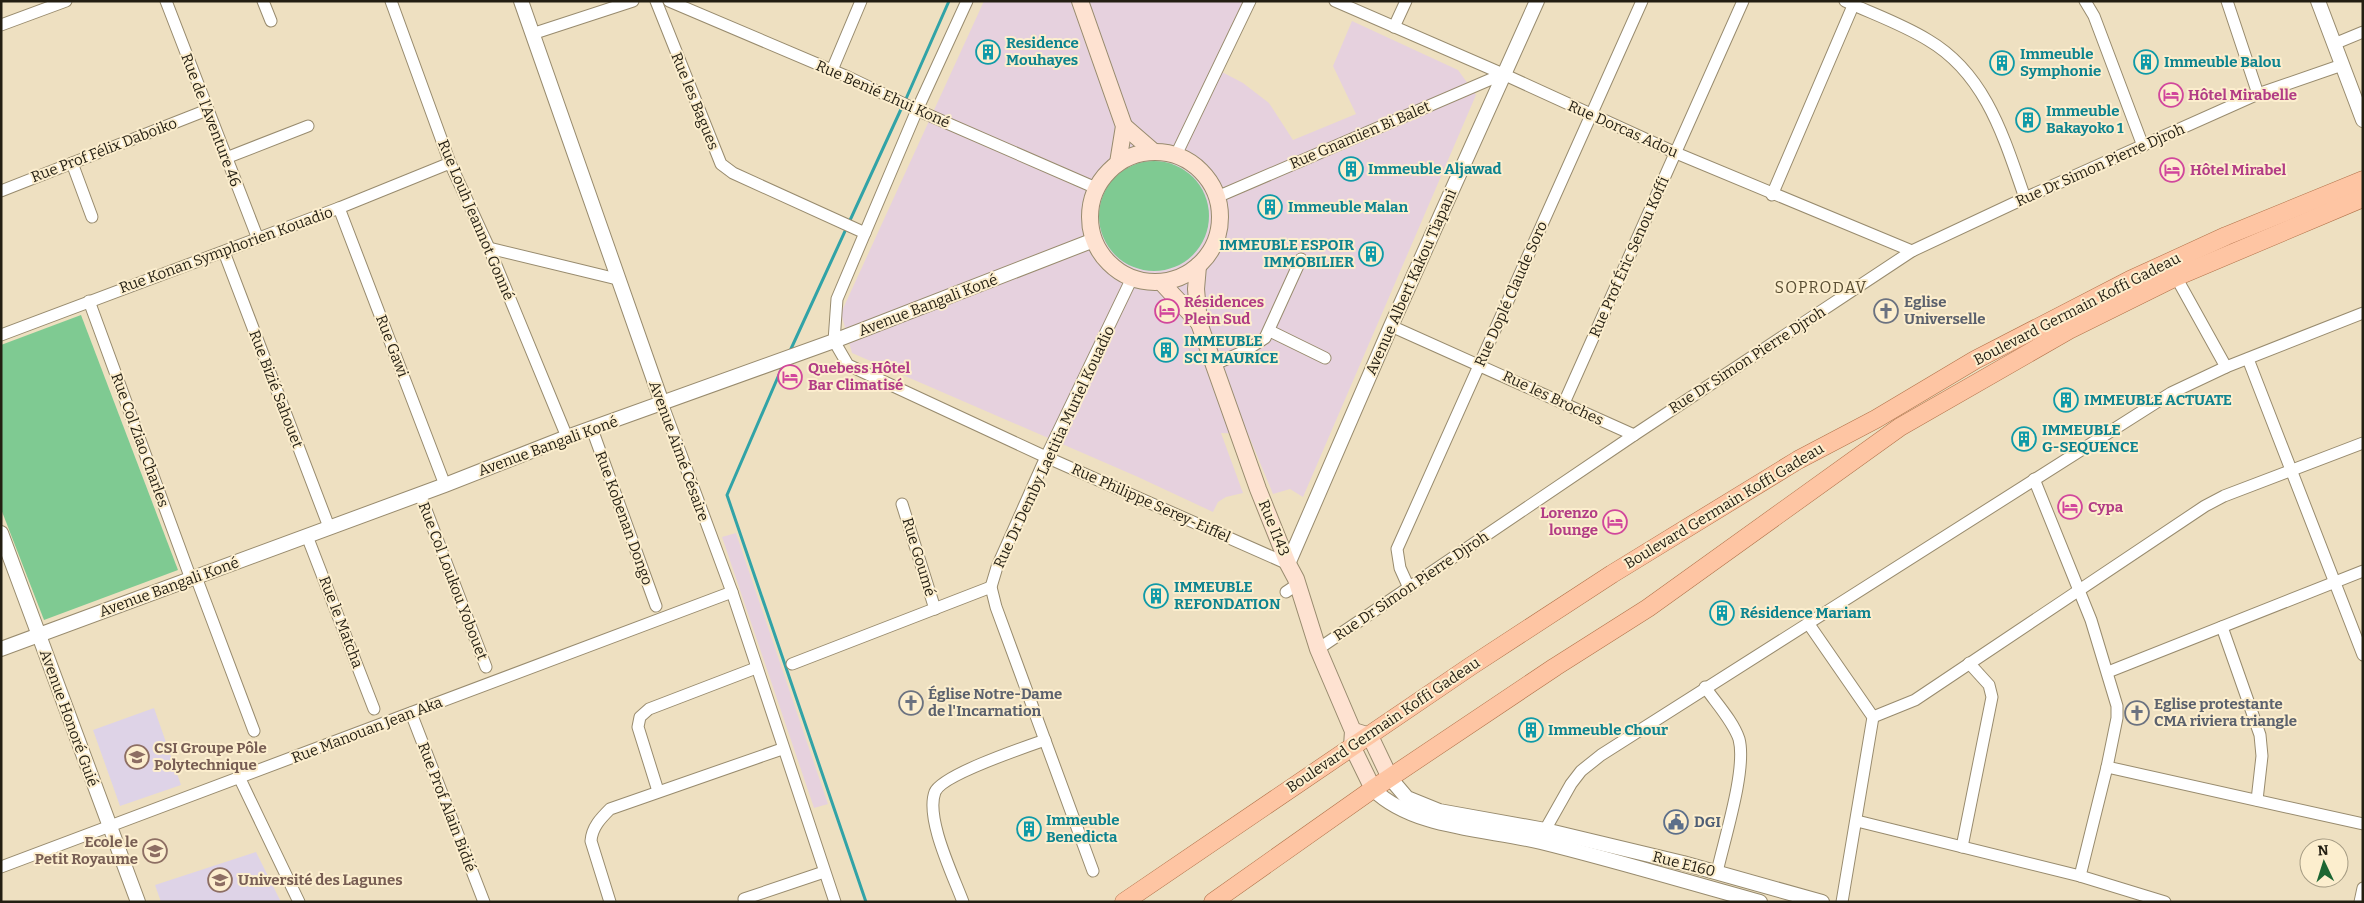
<svg xmlns="http://www.w3.org/2000/svg" width="2364" height="903" viewBox="0 0 2364 903" font-family="Bitter,serif">
	<rect width="100%" height="100%" fill="#eee0c1"/>
	<g fill="#e6d1de">
		<polygon points="984,1 1255,1 1222,72 1243,83 1269,103 1293,140 1356,114 1333,66 1352,21 1458,70 1476,95 1303,497 1290,489 1273,494 1248,434 1221,433 1243,493 1226,497 1218,502 1213,512 1138,477 852,353 841,313"/>
		<polygon points="736,533 828,804 814,808 722,537"/>
	</g>
	<g fill="#ded3e7">
		<polygon points="154,708 181,785 120,806 93,730"/>
		<polygon points="256,852 281,902 161,902 155,885"/>
	</g>
	<g fill="#7fca92">
		<circle cx="1154" cy="216" r="55"/>
		<polygon points="81,315 178,570 44,620 1,509 1,345"/>
	</g>
	<g fill="none" stroke-linecap="round" stroke-linejoin="round">
		<g stroke="#31a3a7" stroke-width="3">
			<polyline points="905,101 949,1"/>
			<polyline points="790,351 902,107"/>
			<polyline points="784,363 727,495 866,902"/>
		</g>
		<g stroke="#988b6e" stroke-width="13">
			<g id="minor">
				<polyline points="166,1 258,239"/>
				<polyline points="263,1 271,21"/>
				<polyline points="391,1 450,163 489,248 567,437"/>
				<polyline points="656,1 721,164 733,173 865,233"/>
				<polyline points="669,1 848,77 917,110 1096,188"/>
				<polyline points="967,1 917,110 837,299 834,341 848,365 1046,457 1288,564"/>
				<polyline points="1335,1 1503,74 1676,153 1912,251"/>
				<path d="M 1845,1 C 1873,14 1902,24 1928,40 C 1986,74 2004,138 2025,198"/>
				<polyline points="2085,1 2094,16 2143,146"/>
				<polyline points="2227,1 2258,94"/>
				<polyline points="1,25 66,1"/>
				<polyline points="1394,27 1406,1"/>
				<polyline points="532,34 633,1"/>
				<polyline points="2334,44 2363,32"/>
				<polyline points="832,70 861,1"/>
				<polyline points="1176,155 1250,1"/>
				<polyline points="226,158 308,126"/>
				<polyline points="72,163 92,217"/>
				<polyline points="1,191 207,110"/>
				<polyline points="1772,195 1855,1"/>
				<polyline points="1217,197 1503,74"/>
				<polyline points="339,208 445,485"/>
				<polyline points="489,248 617,279"/>
				<polyline points="224,252 329,527"/>
				<polyline points="2176,277 2226,367"/>
				<polyline points="89,301 191,579"/>
				<polyline points="1391,326 1634,435"/>
				<polyline points="1270,331 1325,358"/>
				<polyline points="1,335 339,208 450,163"/>
				<polyline points="2248,359 2363,655"/>
				<polyline points="1215,364 1245,351 1265,338 1301,259"/>
				<polyline points="662,403 732,592 835,902"/>
				<polyline points="1564,403 1743,1"/>
				<polyline points="592,429 656,606"/>
				<polyline points="2034,479 2091,620 2117,706 2117,718 2107,767 2080,876"/>
				<polyline points="420,494 486,667"/>
				<polyline points="902,504 935,609"/>
				<polyline points="307,536 374,709"/>
				<polyline points="196,577 254,731"/>
				<polyline points="1409,588 1400,568 1397,549 1642,1"/>
				<polyline points="1286,592 1298,584"/>
				<polyline points="1808,623 1873,717 1842,902"/>
				<polyline points="2222,627 2260,735 2262,756 2257,800"/>
				<polyline points="1318,649 1634,435 1912,251 2025,198 2258,94 2342,65"/>
				<polyline points="792,664 991,587"/>
				<polyline points="2108,672 2363,571"/>
				<path d="M 1705,687 C 1716,703 1733,721 1739,739 C 1747,769 1724,840 1717,872"/>
				<polyline points="411,713 484,902"/>
				<polyline points="1873,717 1915,700 2205,506 2224,496 2363,443"/>
				<polyline points="2107,767 2363,824"/>
				<polyline points="240,779 299,902"/>
				<polyline points="658,791 638,727 640,717 649,709 756,668"/>
				<polyline points="1857,821 2080,876 2165,902"/>
				<polyline points="1545,830 1571,784 1581,771 1601,755 2171,393 2226,367 2363,313"/>
				<polyline points="1962,847 1992,697 1989,685 1969,663"/>
				<polyline points="1,867 732,592"/>
				<polyline points="1093,871 996,607 991,587 997,567 1046,457 1132,278"/>
				<path d="M 610,902 L 591,841 C 592,827 601,818 610,809 L 782,749"/>
				<polyline points="745,902 744,899 824,872"/>
				<path d="M 963,902 C 953,875 925,818 935,792 C 942,775 1025,747 1045,740"/>
				<polyline points="2360,902 2363,888"/>
			</g>
		</g>
		<g stroke="#988b6e" stroke-width="16">
			<g id="tertiary">
				<polyline points="521,1 662,403"/>
				<polyline points="2318,1 2363,120"/>
				<polyline points="1,533 138,902"/>
				<polyline points="1288,564 1391,326 1537,1"/>
				<polyline points="1,649 445,485 567,437 834,341 1094,240"/>
				<polyline points="1390,778 1407,798 1439,811 1545,830 1683,863 1822,902"/>
				<path d="M 1373,789 C 1413,829 1489,829 1541,842 C 1614,860 1687,882 1760,902"/>
			</g>
		</g>
		<g stroke="#988b6e" stroke-width="18">
			<g id="secondary">
				<polyline points="1080,1 1124,126 1118,163"/>
				<polyline points="1124,126 1154,152"/>
				<circle cx="1155" cy="217" r="65"/>
				<polyline points="1198,266 1196,289 1199,323 1258,489 1288,564 1296,579 1318,649 1353,731 1352,746 1373,789"/>
				<polyline points="1161,282 1199,323"/>
				<polyline points="1357,732 1370,736 1390,778"/>
			</g>
		</g>
		<g stroke="#b17149" stroke-width="19">
			<g id="primary">
				<polyline points="1124,902 1471,666 1612,574 1798,460 1876,419 1975,360 2130,280 2226,236 2363,180"/>
				<polyline points="1213,902 1373,789 1555,667 1648,608 1900,427 2069,330 2176,277 2363,198"/>
			</g>
		</g>
		<use href="#minor" stroke="#fff" stroke-width="11"/>
		<use href="#tertiary" stroke="#fff" stroke-width="14"/>
		<use href="#secondary" stroke="#fee2d1" stroke-width="16"/>
		<use href="#primary" stroke="#fec5a3" stroke-width="18"/>
	</g>
	<defs>
		<g id="building-ring" transform="scale(1.25)"><circle r="9.5" fill="#fceece" stroke="#0f9aa8" stroke-width="1.5"/><path d="M-4-6H4V6H1V3H-1V6H-4ZM-2.5-4.3h1.7v1.8h-1.7ZM.8-4.3h1.7v1.8H.8ZM-2.5-1h1.7V.8h-1.7ZM.8-1h1.7V.8H.8Z" fill="#0f9aa8"/></g>
		<g id="hotel-ring" transform="scale(1.25)"><circle r="9.5" fill="#fceece" stroke="#d1479c" stroke-width="1.5"/><path d="M-6-4.5h1.5V1H6V5H4.5V3h-9V5H-6ZM-4 0a1.8 1.8 0 1 1 3.6 0ZM.5 0V-2.5h3Q6-2.5 6 0Z" fill="#d1479c"/></g>
		<g id="church-ring" transform="scale(1.25)"><circle r="9.5" fill="#fceece" stroke="#6b7280" stroke-width="1.5"/><path d="M-1.2-6h2.4v3.5h3.3v2.4h-3.3V6h-2.4V-.1h-3.3v-2.4h3.3Z" fill="#6b7280"/></g>
		<g id="university-ring" transform="scale(1.25)"><circle r="9.5" fill="#fceece" stroke="#8d6e63" stroke-width="1.5"/><path d="M0-5L7-2L0 1L-7-2ZM-4 1L0 2.5L4 1V4Q0 6-4 4Z" fill="#8d6e63"/></g>
		<g id="civic-ring" transform="scale(1.25)"><circle r="9.5" fill="#fceece" stroke="#5c6f8a" stroke-width="1.5"/><path d="M-.6-6.5H3V-4.5H.6V-3L4-1V1h2V6H-6V1h2V-1L-.6-3ZM-1.2 2.5V6h2.4V2.5Z" fill="#5c6f8a"/></g>
		<g id="school-ring" transform="scale(1.25)"><circle r="9.5" fill="#fceece" stroke="#8d6e63" stroke-width="1.5"/><path d="M0-5L7-2L0 1L-7-2ZM-4 1L0 2.5L4 1V4Q0 6-4 4Z" fill="#8d6e63"/></g>
	</defs>
	<g fill-rule="evenodd">
		<use href="#building-ring" x="988" y="52"/>
		<use href="#building-ring" x="2146" y="62"/>
		<use href="#building-ring" x="2002" y="63"/>
		<use href="#hotel-ring" x="2171" y="95"/>
		<use href="#building-ring" x="2028" y="120"/>
		<use href="#building-ring" x="1351" y="169"/>
		<use href="#hotel-ring" x="2172" y="170"/>
		<use href="#building-ring" x="1270" y="207"/>
		<use href="#building-ring" x="1371" y="254"/>
		<use href="#hotel-ring" x="1167" y="311"/>
		<use href="#church-ring" x="1886" y="311"/>
		<use href="#building-ring" x="1166" y="350"/>
		<use href="#hotel-ring" x="790" y="377"/>
		<use href="#building-ring" x="2066" y="400"/>
		<use href="#building-ring" x="2024" y="439"/>
		<use href="#hotel-ring" x="2070" y="507"/>
		<use href="#hotel-ring" x="1615" y="522"/>
		<use href="#building-ring" x="1156" y="596"/>
		<use href="#building-ring" x="1722" y="613"/>
		<use href="#church-ring" x="911" y="703"/>
		<use href="#church-ring" x="2137" y="713"/>
		<use href="#building-ring" x="1531" y="730"/>
		<use href="#university-ring" x="137" y="757"/>
		<use href="#civic-ring" x="1676" y="822"/>
		<use href="#building-ring" x="1029" y="829"/>
		<use href="#school-ring" x="155" y="851"/>
		<use href="#university-ring" x="220" y="880"/>
	</g>
	<g text-anchor="middle" stroke-width="4" stroke-linejoin="round" paint-order="stroke">
		<g font-size="15" font-weight="bold" fill="#0d838f" stroke="#fceece" text-anchor="start">
			<text x="1006" y="48">Residence<tspan x="1006" dy="17">Mouhayes</tspan></text>
			<text x="2020" y="59">Immeuble<tspan x="2020" dy="17">Symphonie</tspan></text>
			<text x="2164" y="67">Immeuble Balou</text>
			<text x="2046" y="116">Immeuble<tspan x="2046" dy="17">Bakayoko 1</tspan></text>
			<text x="1368" y="174">Immeuble Aljawad</text>
			<text x="1288" y="212">Immeuble Malan</text>
			<text x="1354" y="250" text-anchor="end">IMMEUBLE ESPOIR<tspan x="1354" dy="17">IMMOBILIER</tspan></text>
			<text x="1184" y="346">IMMEUBLE<tspan x="1184" dy="17">SCI MAURICE</tspan></text>
			<text x="2084" y="405">IMMEUBLE ACTUATE</text>
			<text x="2042" y="435">IMMEUBLE<tspan x="2042" dy="17">G-SEQUENCE</tspan></text>
			<text x="1174" y="592">IMMEUBLE<tspan x="1174" dy="17">REFONDATION</tspan></text>
			<text x="1740" y="618">Résidence Mariam</text>
			<text x="1548" y="735">Immeuble Chour</text>
			<text x="1046" y="825">Immeuble<tspan x="1046" dy="17">Benedicta</tspan></text>
		</g>
		<g font-size="15" fill="#231e12" stroke="#fceece">
			<text transform="translate(883 94) rotate(24)" y="5">Rue Benié Ehui Koné</text>
			<text transform="translate(695 101) rotate(68)" y="5">Rue les Bagues</text>
			<text transform="translate(211 120) rotate(69)" y="5">Rue de l'Aventure 46</text>
			<text transform="translate(1623 129) rotate(24)" y="5">Rue Dorcas Adou</text>
			<text transform="translate(1360 135) rotate(-23)" y="5">Rue Gnamien Bi Balet</text>
			<text transform="translate(104 150) rotate(-21)" y="5">Rue Prof Félix Daboiko</text>
			<text transform="translate(2100 165) rotate(-24)" y="5">Rue Dr Simon Pierre Djroh</text>
			<text transform="translate(476 220) rotate(67)" y="5">Rue Louh Jeannot Gonné</text>
			<text transform="translate(226 250) rotate(-20)" y="5">Rue Konan Symphorien Kouadio</text>
			<text transform="translate(1629 257) rotate(-66)" y="5">Rue Prof Éric Senou Koffi</text>
			<text transform="translate(1411 282) rotate(-66)" y="5">Avenue Albert Kakou Tiapani</text>
			<text transform="translate(1511 294) rotate(-66)" y="5">Rue Doplé Claude Soro</text>
			<text transform="translate(928 305) rotate(-21)" y="5">Avenue Bangali Koné</text>
			<text transform="translate(2077 309) rotate(-27)" y="5">Boulevard Germain Koffi Gadeau</text>
			<text transform="translate(392 346) rotate(69)" y="5">Rue Gawi</text>
			<text transform="translate(1747 360) rotate(-33)" y="5">Rue Dr Simon Pierre Djroh</text>
			<text transform="translate(276 389) rotate(69)" y="5">Rue Bizié Sahouet</text>
			<text transform="translate(1553 398) rotate(25)" y="5">Rue les Broches</text>
			<text transform="translate(140 440) rotate(70)" y="5">Rue Col Ziao Charles</text>
			<text transform="translate(548 446) rotate(-20)" y="5">Avenue Bangali Koné</text>
			<text transform="translate(1054 447) rotate(-65)" y="5">Rue Dr Demby Laetitia Muriel Kouadio</text>
			<text transform="translate(679 451) rotate(70)" y="5">Avenue Aimé Césaire</text>
			<text transform="translate(1151 503) rotate(24)" y="5">Rue Philippe Serey-Eiffel</text>
			<text transform="translate(1724 506) rotate(-31)" y="5">Boulevard Germain Koffi Gadeau</text>
			<text transform="translate(624 518) rotate(70)" y="5">Rue Kobenan Dongo</text>
			<text transform="translate(1274 528) rotate(68)" y="5">Rue I143</text>
			<text transform="translate(919 557) rotate(73)" y="5">Rue Goumé</text>
			<text transform="translate(453 581) rotate(69)" y="5">Rue Col Loukou Yobouet</text>
			<text transform="translate(1411 586) rotate(-34)" y="5">Rue Dr Simon Pierre Djroh</text>
			<text transform="translate(169 587) rotate(-20)" y="5">Avenue Bangali Koné</text>
			<text transform="translate(341 622) rotate(69)" y="5">Rue le Matcha</text>
			<text transform="translate(69 718) rotate(70)" y="5">Avenue Honoré Guié</text>
			<text transform="translate(1383 725) rotate(-34)" y="5">Boulevard Germain Koffi Gadeau</text>
			<text transform="translate(367 730) rotate(-21)" y="5">Rue Manouan Jean Aka</text>
			<text transform="translate(447 807) rotate(69)" y="5">Rue Prof Alain Bidié</text>
			<text transform="translate(1684 864) rotate(14)" y="5">Rue E160</text>
		</g>
		<g font-size="15" font-weight="bold" fill="#b23c85" stroke="#fceece" text-anchor="start">
			<text x="2188" y="100">Hôtel Mirabelle</text>
			<text x="2190" y="175">Hôtel Mirabel</text>
			<text x="1184" y="307">Résidences<tspan x="1184" dy="17">Plein Sud</tspan></text>
			<text x="808" y="373">Quebess Hôtel<tspan x="808" dy="17">Bar Climatisé</tspan></text>
			<text x="2088" y="512">Cypa</text>
			<text x="1598" y="518" text-anchor="end">Lorenzo<tspan x="1598" dy="17">lounge</tspan></text>
		</g>
		<g font-size="15" font-weight="bold" fill="#5b616d" stroke="#fceece" text-anchor="start">
			<text x="1904" y="307">Eglise<tspan x="1904" dy="17">Universelle</tspan></text>
			<text x="928" y="699">Église Notre-Dame<tspan x="928" dy="17">de l'Incarnation</tspan></text>
			<text x="2154" y="709">Eglise protestante<tspan x="2154" dy="17">CMA riviera triangle</tspan></text>
		</g>
		<g font-size="15" font-weight="bold" fill="#785e54" stroke="#fceece" text-anchor="start">
			<text x="154" y="753">CSI Groupe Pôle<tspan x="154" dy="17">Polytechnique</tspan></text>
			<text x="138" y="847" text-anchor="end">Ecole le<tspan x="138" dy="17">Petit Royaume</tspan></text>
			<text x="238" y="885">Université des Lagunes</text>
		</g>
		<g font-size="15" font-weight="bold" fill="#4e5e75" stroke="#fceece" text-anchor="start">
			<text x="1694" y="827">DGI</text>
		</g>
		<g font-size="16" letter-spacing="1" fill="#5b4f34" stroke="#fceece">
			<text x="1821" y="293">SOPRODAV</text>
		</g>
	</g>
	<rect width="2364" height="903" fill="none" stroke="#231e12" stroke-width="5"/>
	<g transform="translate(2324 863) rotate(356)"><circle r="24" fill="#fceece" stroke="#a59b83"/>
	<path d="M0-4L9 19L0 12L-9 19Z" fill="#1c6633"/>
	<text y="-8" font-size="14" font-weight="bold" text-anchor="middle" fill="#231e12">N</text>
	</g>
</svg>
